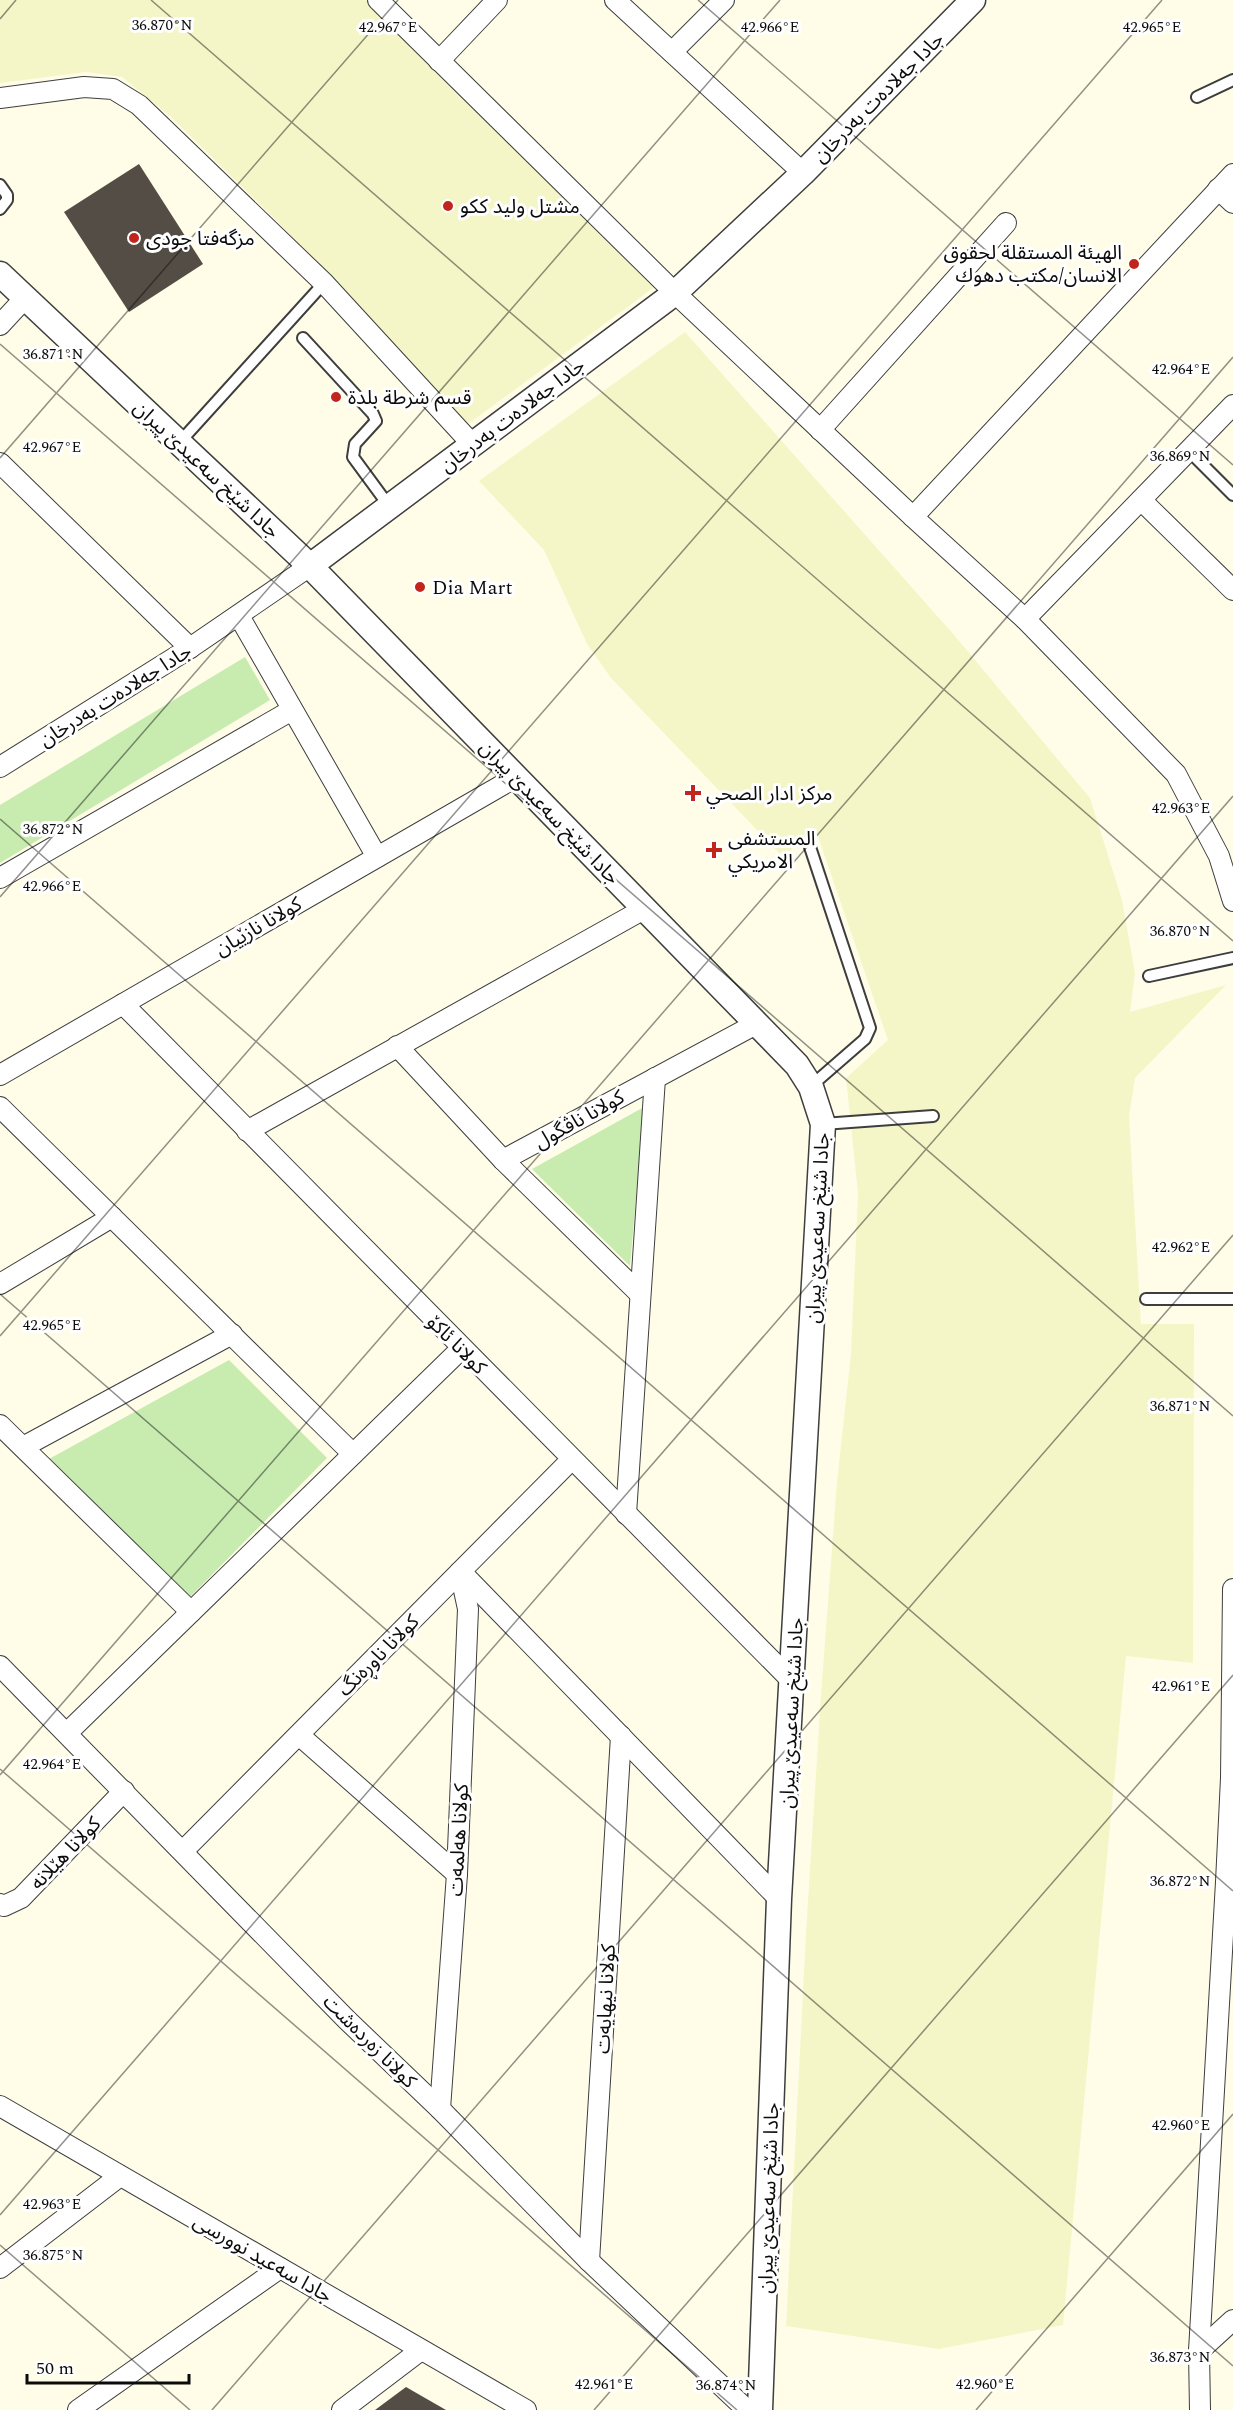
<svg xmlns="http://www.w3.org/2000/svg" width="1233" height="2410" viewBox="0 0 1233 2410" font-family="Spectral,'Noto Sans Arabic',serif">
	<rect width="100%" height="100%" fill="#fffde8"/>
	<g fill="#f5f6c7">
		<polygon points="0,0 368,0 656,286 468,424 276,220 170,116 122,77 86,72 0,83"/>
		<polygon points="685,332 955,636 1090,798 1122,900 1135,973 1130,1012 1226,985 1135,1078 1129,1116 1141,1324 1194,1324 1193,1663 1126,1656 1063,2325 939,2349 786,2326 806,1933 821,1695 837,1482 851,1354 858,1193 846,1078 888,1040 815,828 783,857 611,678 587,644 544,550 479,481"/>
	</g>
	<g fill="#c8ebb0">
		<polygon points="245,657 270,700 0,863 0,805"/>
		<polygon points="644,1107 630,1266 532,1169"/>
		<polygon points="229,1360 327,1458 189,1598 49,1459"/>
	</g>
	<g fill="#544d46">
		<polygon points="139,164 203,264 129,312 64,212"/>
		<polygon points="406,2387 446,2410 375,2410"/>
	</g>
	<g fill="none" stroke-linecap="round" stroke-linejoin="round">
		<g stroke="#3e3e3e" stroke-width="14">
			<g id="service">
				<polyline points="1197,97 1233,80"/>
				<polyline points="0,185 7,195 7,200 0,209"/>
				<polyline points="303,338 373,414 376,421 355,444 353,457 389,506"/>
				<polyline points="179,443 324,283"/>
				<polyline points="1189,451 1233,495"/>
				<polyline points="810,847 870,1028 865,1039 811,1086"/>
				<polyline points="1149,976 1233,958"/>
				<polyline points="823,1124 933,1116"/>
				<polyline points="1146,1299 1233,1299"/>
			</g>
		</g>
		<g stroke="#3e3e3e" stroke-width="22">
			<g id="minor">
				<polyline points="378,0 675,293 913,517 1025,619 1176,774 1219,856 1233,901"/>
				<polyline points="615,0 803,173"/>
				<polyline points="672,52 724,0"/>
				<polyline points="439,61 497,0"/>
				<polyline points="0,98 84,87 113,89 139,105 324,283 472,444"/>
				<polyline points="1218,189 1233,203"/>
				<polyline points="0,325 25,298"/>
				<polyline points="820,430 1006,223"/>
				<polyline points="0,463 190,648"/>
				<polyline points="1141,500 1233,590"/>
				<polyline points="913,517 1233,174"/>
				<polyline points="239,616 377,857"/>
				<polyline points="1025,619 1233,405"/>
				<polyline points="0,767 190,648 310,566"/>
				<polyline points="0,878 292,710"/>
				<polyline points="123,1004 793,1682"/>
				<polyline points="397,1046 503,1160 640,1294"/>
				<polyline points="0,1075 516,777"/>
				<polyline points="0,1107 353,1454"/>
				<polyline points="247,1131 644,909"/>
				<polyline points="503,1160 756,1024"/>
				<polyline points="0,1284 112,1217"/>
				<polyline points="0,1425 191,1612"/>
				<polyline points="23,1447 232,1334"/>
				<polyline points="626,1514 655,1078"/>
				<polyline points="461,1572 779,1899"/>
				<polyline points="0,1666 347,2020 440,2109 589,2261 747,2410"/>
				<polyline points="67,1733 462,1348"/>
				<polyline points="299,1735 457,1874"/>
				<polyline points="183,1851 572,1459"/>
				<polyline points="0,1904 4,1906 21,1898 124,1791"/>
				<polyline points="0,2106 526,2410"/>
				<polyline points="440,2109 457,1874 468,1609 460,1572"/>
				<polyline points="589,2261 621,1736"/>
				<polyline points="0,2268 120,2176"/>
				<polyline points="1199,2351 1233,2320"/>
				<polyline points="78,2410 280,2268"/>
				<polyline points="342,2410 421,2350"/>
				<polyline points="1200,2410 1199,2351 1226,1882 1231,1778 1233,1589"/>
			</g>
		</g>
		<g stroke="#3e3e3e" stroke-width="27">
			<g id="tertiary">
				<polyline points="0,274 310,566 797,1065 811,1087 823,1124 779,1899 760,2410"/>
				<polyline points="310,566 675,293 803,173 973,0"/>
			</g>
		</g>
		<use href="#service" stroke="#fff" stroke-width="10"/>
		<use href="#minor" stroke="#fff" stroke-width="20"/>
		<use href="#tertiary" stroke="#fff" stroke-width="24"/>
	</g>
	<path fill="none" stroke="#0b0b0b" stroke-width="1.5" stroke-opacity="0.45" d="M 151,0 L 1233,941M 698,0 L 1233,465M 0,19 L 16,0M 0,344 L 1233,1416M 0,458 L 398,0M 0,819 L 1233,1891M 0,897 L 780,0M 0,1294 L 1233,2366M 0,1336 L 1162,0M 0,1769 L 737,2410M 0,1775 L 1233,357M 0,2215 L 1233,796M 0,2245 L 190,2410M 212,2410 L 1233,1235M 594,2410 L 1233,1675M 976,2410 L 1233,2114"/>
	<g fill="#c2251b" stroke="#fff" stroke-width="2">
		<circle cx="448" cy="206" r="6"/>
		<circle cx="134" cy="238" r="6"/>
		<circle cx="1134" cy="264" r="6"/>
		<circle cx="336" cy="397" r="6"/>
		<circle cx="420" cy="587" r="6"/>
		<path d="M690 784h6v6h6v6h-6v6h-6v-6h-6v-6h6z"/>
		<path d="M711 841h6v6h6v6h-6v6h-6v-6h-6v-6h6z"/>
	</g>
	<g text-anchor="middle" stroke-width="6" stroke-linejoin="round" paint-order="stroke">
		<g font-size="20" fill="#0b0b0b" stroke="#fff">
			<text transform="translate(878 97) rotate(-45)" y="7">جادا جەلادەت بەدرخان</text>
			<text transform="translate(512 415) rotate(-37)" y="7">جادا جەلادەت بەدرخان</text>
			<text transform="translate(207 469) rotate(43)" y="7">جادا شێخ سەعیدێ پیران</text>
			<text transform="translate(115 695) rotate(-32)" y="7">جادا جەلادەت بەدرخان</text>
			<text transform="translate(550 812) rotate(46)" y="7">جادا شێخ سەعیدێ پیران</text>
			<text transform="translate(258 926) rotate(-30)" y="7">کولانا نازێیان</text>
			<text transform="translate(579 1119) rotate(-29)" y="7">کولانا ناڤگول</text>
			<text transform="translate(817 1228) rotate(-87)" y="7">جادا شێخ سەعیدێ پیران</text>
			<text transform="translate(457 1344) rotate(45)" y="7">کولانا ئاکۆ</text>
			<text transform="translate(378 1655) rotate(-45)" y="7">کولانا ناوڕەنگ</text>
			<text transform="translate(791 1713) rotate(-87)" y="7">جادا شێخ سەعیدێ پیران</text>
			<text transform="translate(458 1840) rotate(-87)" y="7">کولانا هەلمەت</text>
			<text transform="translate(65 1853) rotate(-46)" y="7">کولانا هێلانە</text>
			<text transform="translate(605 1999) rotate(-87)" y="7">کولانا نیهایەت</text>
			<text transform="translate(370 2041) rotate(45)" y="7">کولانا زەردەشت</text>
			<text transform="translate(768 2198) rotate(-88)" y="7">جادا شێخ سەعیدێ پیران</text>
			<text transform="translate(263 2258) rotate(30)" y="7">جادا سەعید نوورسی</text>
		</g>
		<g font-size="20" fill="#0b0b0b" stroke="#fff" text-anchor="start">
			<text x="460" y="213">مشتل وليد ككو</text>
			<text x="146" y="245">مزگەفتا جودی</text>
			<text x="1122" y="259" text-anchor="end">الهيئة المستقلة لحقوق<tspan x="1122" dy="23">الانسان/مكتب دهوك</tspan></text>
			<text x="348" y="404">قسم شرطة بلدة</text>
			<text x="432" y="594">Dia Mart</text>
			<text x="706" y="800">مركز ادار الصحي</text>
			<text x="728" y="845">المستشفى<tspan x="728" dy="23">الامريكي</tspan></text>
		</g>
	</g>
	<g font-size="15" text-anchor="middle" fill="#0b0b0b" stroke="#fff" stroke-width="6" stroke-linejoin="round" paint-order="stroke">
		<text x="162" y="30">36.870°N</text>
		<text x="388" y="32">42.967°E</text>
		<text x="770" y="32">42.966°E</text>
		<text x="1152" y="32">42.965°E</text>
		<text x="53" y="359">36.871°N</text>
		<text x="1181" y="374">42.964°E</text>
		<text x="52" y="452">42.967°E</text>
		<text x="1180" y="461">36.869°N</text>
		<text x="1181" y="813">42.963°E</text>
		<text x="53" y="834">36.872°N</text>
		<text x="52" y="891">42.966°E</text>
		<text x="1180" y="936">36.870°N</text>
		<text x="1181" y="1252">42.962°E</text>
		<text x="52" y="1330">42.965°E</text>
		<text x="1180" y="1411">36.871°N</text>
		<text x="1181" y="1691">42.961°E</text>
		<text x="52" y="1769">42.964°E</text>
		<text x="1180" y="1886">36.872°N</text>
		<text x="1181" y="2130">42.960°E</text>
		<text x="52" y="2209">42.963°E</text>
		<text x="53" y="2260">36.875°N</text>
		<text x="1180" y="2362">36.873°N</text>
		<text x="604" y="2389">42.961°E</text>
		<text x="985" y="2389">42.960°E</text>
		<text x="726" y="2390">36.874°N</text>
	</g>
	<path d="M27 2374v9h162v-9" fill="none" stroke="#0b0b0b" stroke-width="3"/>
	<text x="36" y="2374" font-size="18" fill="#0b0b0b" stroke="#ffffff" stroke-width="4.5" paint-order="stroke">50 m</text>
</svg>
